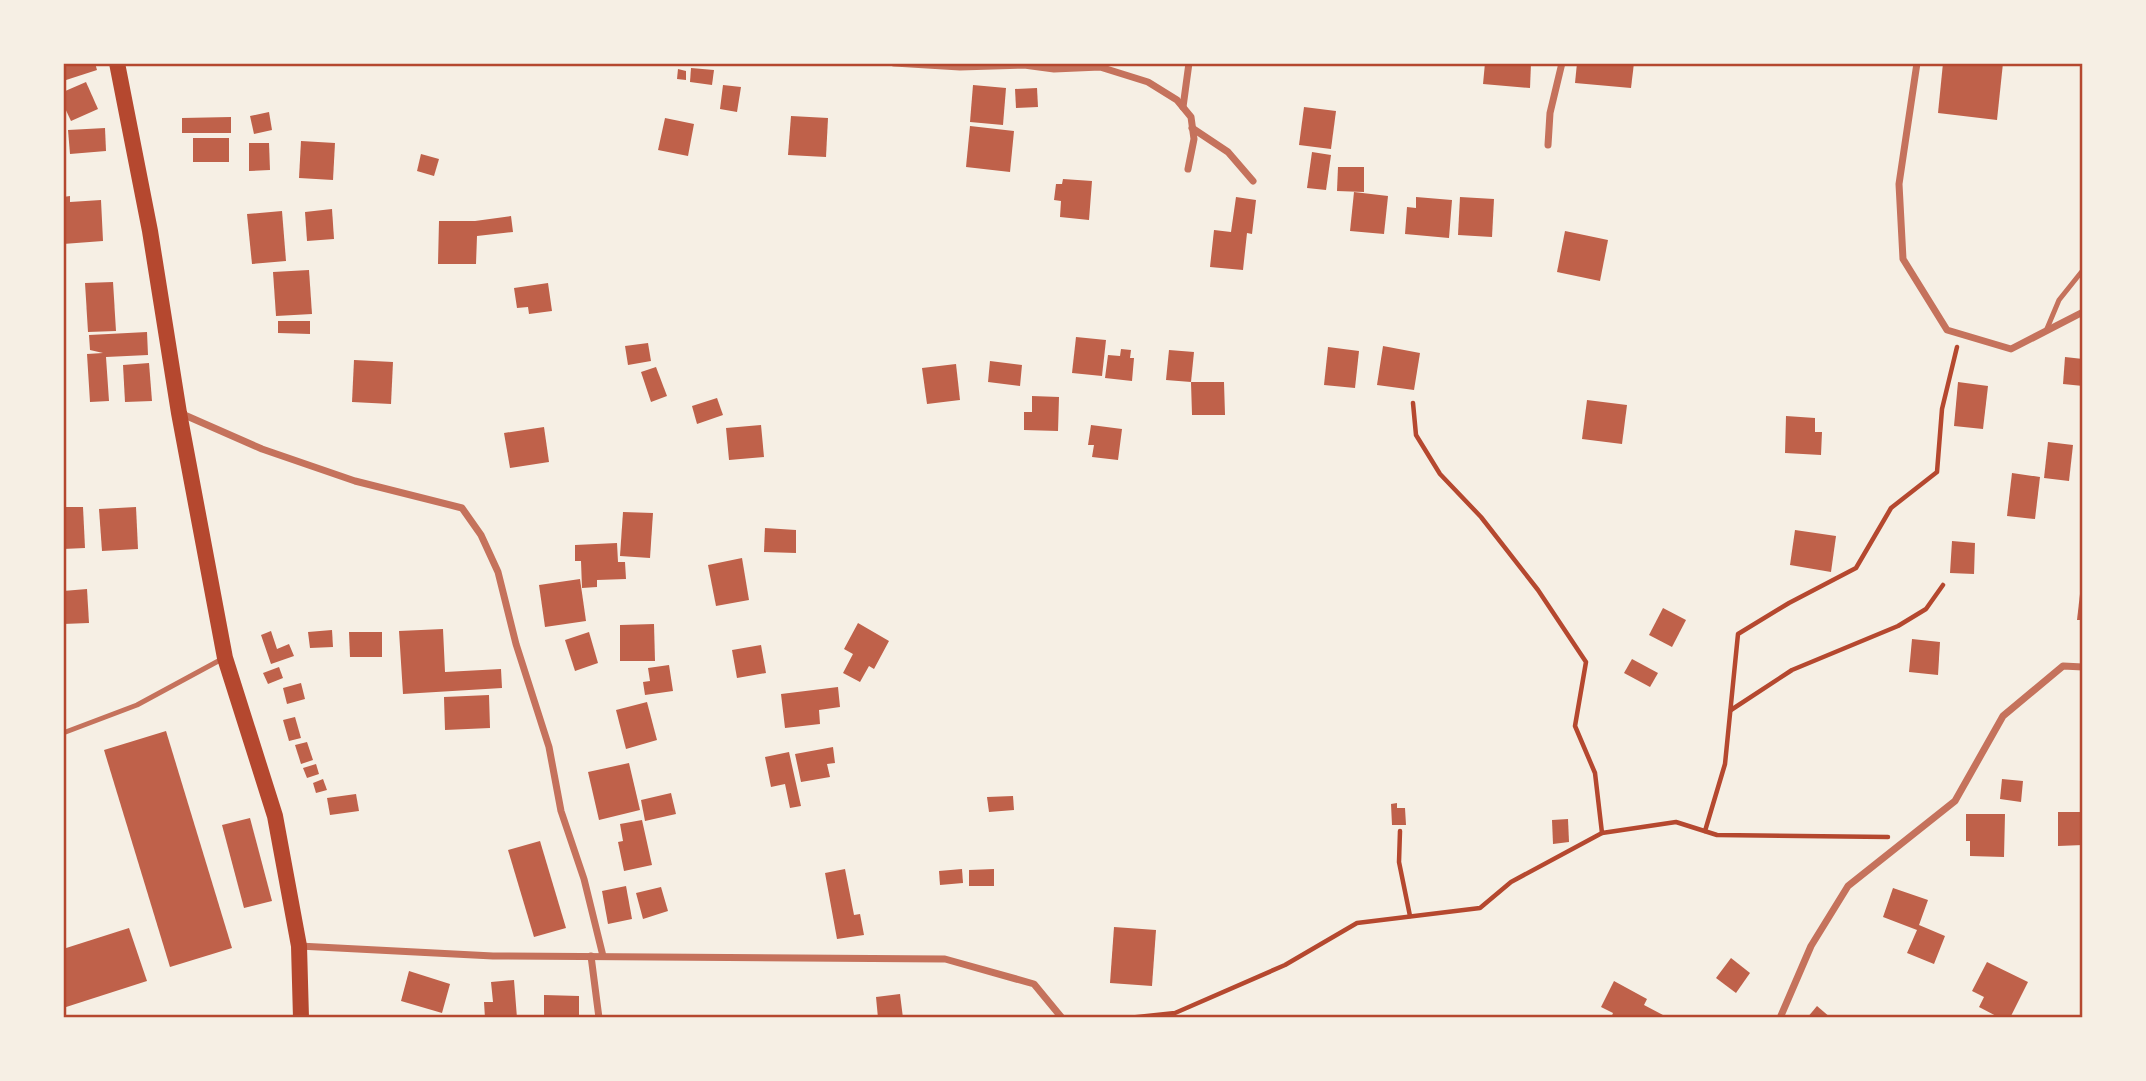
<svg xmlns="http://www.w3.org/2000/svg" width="2146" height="1081" viewBox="0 0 2146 1081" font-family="'Source Sans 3',sans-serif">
	<rect width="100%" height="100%" fill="#f6efe4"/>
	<g fill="#bf614a">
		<polygon points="63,63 95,63 97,70 63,81"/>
		<polygon points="1485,63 1531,63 1530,88 1483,84"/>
		<polygon points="1577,63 1634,63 1631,88 1575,83"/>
		<polygon points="1943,63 2003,63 1997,120 1938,113"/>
		<polygon points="691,68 714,70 712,85 690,82"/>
		<polygon points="678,69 686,71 686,80 677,79"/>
		<polygon points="86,82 98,109 71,121 63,104 63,92"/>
		<polygon points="723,85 741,87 737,112 720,109"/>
		<polygon points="973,85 1006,88 1003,125 970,122"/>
		<polygon points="1037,88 1038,107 1016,108 1015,89"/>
		<polygon points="1304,107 1336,111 1331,149 1299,145"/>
		<polygon points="269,112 272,130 254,134 250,116"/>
		<polygon points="791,116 828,118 826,157 788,155"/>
		<polygon points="231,117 231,133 182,133 182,118"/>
		<polygon points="665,118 694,124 688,156 658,150"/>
		<polygon points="970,126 1014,131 1010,172 966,167"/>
		<polygon points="105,128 106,151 70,154 68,130"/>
		<rect x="193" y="138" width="36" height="24"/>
		<polygon points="301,141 335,143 333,180 299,178"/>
		<polygon points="249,143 269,143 270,170 249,171"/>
		<polygon points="1312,152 1331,155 1326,190 1307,188"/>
		<polygon points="421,154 439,159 434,176 417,171"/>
		<polygon points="1338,167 1364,167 1364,192 1337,191"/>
		<polygon points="1063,179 1092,181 1089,220 1060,217 1061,201 1054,200 1056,184 1062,184"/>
		<polygon points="1354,192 1388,196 1384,234 1350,231"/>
		<polygon points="70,196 70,202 101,200 103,241 63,244 63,197"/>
		<polygon points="1236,197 1256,200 1252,234 1247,233 1243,270 1210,267 1214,230 1231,232"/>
		<polygon points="1416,197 1452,200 1449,238 1405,234 1407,207 1416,208"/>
		<polygon points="1460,197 1494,199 1492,237 1458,235"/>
		<polygon points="332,209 334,239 307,241 305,212"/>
		<polygon points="282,211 286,261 252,264 247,214"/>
		<polygon points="511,216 513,232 477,236 476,264 438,264 439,221 475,221"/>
		<polygon points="1565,231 1608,240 1600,281 1557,272"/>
		<polygon points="309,270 312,314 276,316 273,272"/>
		<polygon points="113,282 116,331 88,332 85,283"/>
		<polygon points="548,283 552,311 529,314 528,307 517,308 514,288"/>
		<polygon points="278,321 310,321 310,334 278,333"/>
		<polygon points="147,332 148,355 106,357 109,401 90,402 87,354 103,353 90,350 89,335"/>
		<polygon points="1076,337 1106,340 1102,376 1072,373"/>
		<polygon points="648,343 651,361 628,365 625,346"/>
		<polygon points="1383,346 1420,353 1414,390 1377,385"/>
		<polygon points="1328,347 1359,351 1355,388 1324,385"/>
		<polygon points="1121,349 1131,350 1130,358 1134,358 1132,381 1105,378 1108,355 1120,356"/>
		<polygon points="1169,350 1194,352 1191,382 1166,380"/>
		<polygon points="2065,357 2083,359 2083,386 2063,384"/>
		<polygon points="354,360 393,362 391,404 352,402"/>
		<polygon points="990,361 1022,365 1020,386 988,382"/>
		<polygon points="149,363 152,401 125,402 123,365"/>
		<polygon points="956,364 960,400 927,404 922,368"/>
		<polygon points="656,367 667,396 651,402 641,372"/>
		<polygon points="1191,382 1224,382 1225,415 1192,415"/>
		<polygon points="1958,382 1988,386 1983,429 1954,426"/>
		<polygon points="1032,396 1059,397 1058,431 1024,430 1024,412 1032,412"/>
		<polygon points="717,398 723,415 697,424 692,406"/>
		<polygon points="1587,400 1627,405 1622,444 1582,439"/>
		<polygon points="1786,416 1815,418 1815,432 1822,432 1821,455 1785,453"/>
		<polygon points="761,425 764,457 729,460 726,428"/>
		<polygon points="1091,425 1122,429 1118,460 1092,457 1094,445 1088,445"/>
		<polygon points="544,427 549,462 510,468 504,433"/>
		<polygon points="2048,442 2073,445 2069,481 2044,478"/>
		<polygon points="2012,473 2040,477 2035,519 2007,516"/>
		<polygon points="63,507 83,507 85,548 63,549"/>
		<polygon points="136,507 138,549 102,551 99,509"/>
		<polygon points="623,512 653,513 650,558 620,556"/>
		<polygon points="765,528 796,530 796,553 764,552"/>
		<polygon points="1795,530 1836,536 1831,572 1790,565"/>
		<polygon points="1952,541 1975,543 1974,574 1950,573"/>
		<polygon points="617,543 618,562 625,562 626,579 597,580 597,587 582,588 581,561 575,561 575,545"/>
		<polygon points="742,558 749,600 716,606 708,565"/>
		<polygon points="580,579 586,621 545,627 539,585"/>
		<polygon points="2081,585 2083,585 2083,620 2077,620"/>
		<polygon points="87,589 89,623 63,624 63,591"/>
		<polygon points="1663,608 1686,620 1672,647 1649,635"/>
		<polygon points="858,623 889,641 874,669 869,666 860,682 843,673 853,654 844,649"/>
		<polygon points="654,624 655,661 620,661 620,625"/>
		<polygon points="443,629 445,672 501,669 502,688 403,694 399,631"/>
		<polygon points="332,630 333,647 310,648 308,632"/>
		<polygon points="271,631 277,649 289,644 294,656 271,664 261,635"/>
		<polygon points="349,632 382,632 382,657 350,657"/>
		<polygon points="589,632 598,663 575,671 565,640"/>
		<polygon points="1912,639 1940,642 1938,675 1909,672"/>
		<polygon points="761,645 766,673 737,678 732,650"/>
		<polygon points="1632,659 1658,673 1650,687 1624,673"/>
		<polygon points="669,665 673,691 645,695 643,682 650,681 648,668"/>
		<polygon points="279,667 283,678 268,684 263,673"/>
		<polygon points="301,683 305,699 287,704 283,688"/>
		<polygon points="838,687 840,707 819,710 820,724 785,728 781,694"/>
		<polygon points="489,695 490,728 445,730 444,697"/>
		<polygon points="647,702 657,740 626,749 616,710"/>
		<polygon points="295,717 301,738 289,741 283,720"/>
		<polygon points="166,731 232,948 170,967 104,750"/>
		<polygon points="307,742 313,760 301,764 295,745"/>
		<polygon points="833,747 835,763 827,764 830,777 801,782 795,754"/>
		<polygon points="789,752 801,806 790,808 785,784 771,787 765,757"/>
		<polygon points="629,763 640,810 599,820 588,772"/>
		<polygon points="316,764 319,774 307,778 303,768"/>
		<polygon points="323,779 327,790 316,793 313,783"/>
		<polygon points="2002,779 2023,781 2021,802 2000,799"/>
		<polygon points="671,793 676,814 645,821 641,800"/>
		<polygon points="356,794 359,811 330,815 327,798"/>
		<polygon points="1013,796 1014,810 989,812 987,797"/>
		<polygon points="1397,803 1397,808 1405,808 1406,825 1392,825 1391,804"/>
		<polygon points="2058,812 2083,812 2083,845 2058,846"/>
		<polygon points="1966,814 2005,814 2004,857 1970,856 1970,841 1966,841"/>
		<polygon points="250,818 272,901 244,908 222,825"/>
		<polygon points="1568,819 1569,842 1553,844 1552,820"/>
		<polygon points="642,820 652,865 624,871 618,842 623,841 620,824"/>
		<polygon points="540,841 566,928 534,937 508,850"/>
		<polygon points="845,869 854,915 860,914 864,935 837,939 825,873"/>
		<polygon points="962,869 963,883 940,885 939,871"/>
		<polygon points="994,869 994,886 969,886 969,870"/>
		<polygon points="626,886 632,919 608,924 602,891"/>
		<polygon points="661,887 668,911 643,919 636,893"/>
		<polygon points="1893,888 1928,900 1919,925 1945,936 1934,964 1907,953 1917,930 1883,917"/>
		<polygon points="1114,927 1156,930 1152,986 1110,983"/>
		<polygon points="129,928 147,981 63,1008 63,949"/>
		<polygon points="1731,958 1750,973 1736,993 1716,978"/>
		<polygon points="1987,962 2028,982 2010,1018 2000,1018 1979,1007 1984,997 1972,991"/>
		<polygon points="409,971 450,984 442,1013 401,1001"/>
		<polygon points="514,980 517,1018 485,1018 484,1002 493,1002 491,982"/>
		<polygon points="1614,981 1647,999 1644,1005 1663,1015 1661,1018 1611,1018 1613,1013 1601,1007"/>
		<polygon points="900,994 903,1018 878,1018 876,997"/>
		<polygon points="544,995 579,996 579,1017 544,1016"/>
		<polygon points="1817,1006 1831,1018 1807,1018"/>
	</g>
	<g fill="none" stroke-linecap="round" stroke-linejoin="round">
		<g stroke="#b5482f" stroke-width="4.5">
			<polyline points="1413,403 1416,435 1440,474 1481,517 1538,590 1586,662 1575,726 1595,773 1602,833"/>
			<polyline points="1731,710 1792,670 1898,626 1926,609 1943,585"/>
			<polyline points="1400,831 1399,862 1410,916"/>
			<polyline points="1705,831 1725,764 1738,634 1789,603 1856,568 1891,508 1937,472 1942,409 1957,347"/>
			<polyline points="1128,1018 1175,1013 1285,965 1357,923 1480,908 1511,882 1602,833 1676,822 1717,835 1888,837"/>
		</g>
		<g stroke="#c5725c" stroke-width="5">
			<polyline points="2046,331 2059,300 2083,270"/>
			<polyline points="63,733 137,705 222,659"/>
		</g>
		<g stroke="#c5725c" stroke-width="7">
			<polyline points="894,63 960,67 1024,65 1054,69 1100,67 1148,82 1177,100 1191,117 1194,139 1188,169"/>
			<polyline points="1917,63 1899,184 1903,259 1947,330 2011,349 2083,312"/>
			<polyline points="1183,107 1189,63"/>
			<polyline points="1192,128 1228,152 1253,181"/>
			<polyline points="1548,145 1550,113 1562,63"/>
			<polyline points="180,413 262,449 355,481 462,508 481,535 498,572 516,644 549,747 561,811 584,879 603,956"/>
			<polyline points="299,946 493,956 945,959 1034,984 1062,1018"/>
			<polyline points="591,956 599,1018"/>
			<polyline points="1780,1018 1811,946 1848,886 1955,801 2003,716 2063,666 2083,667"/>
		</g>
		<polyline stroke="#b5482f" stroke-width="16" points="117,63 150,231 179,413 225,658 275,816 299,946 301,1018"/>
	</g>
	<rect width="2146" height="1081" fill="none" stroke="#f6efe4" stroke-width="130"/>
	<rect x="65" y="65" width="2016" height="951" fill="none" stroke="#b5482f" stroke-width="2.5"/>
</svg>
